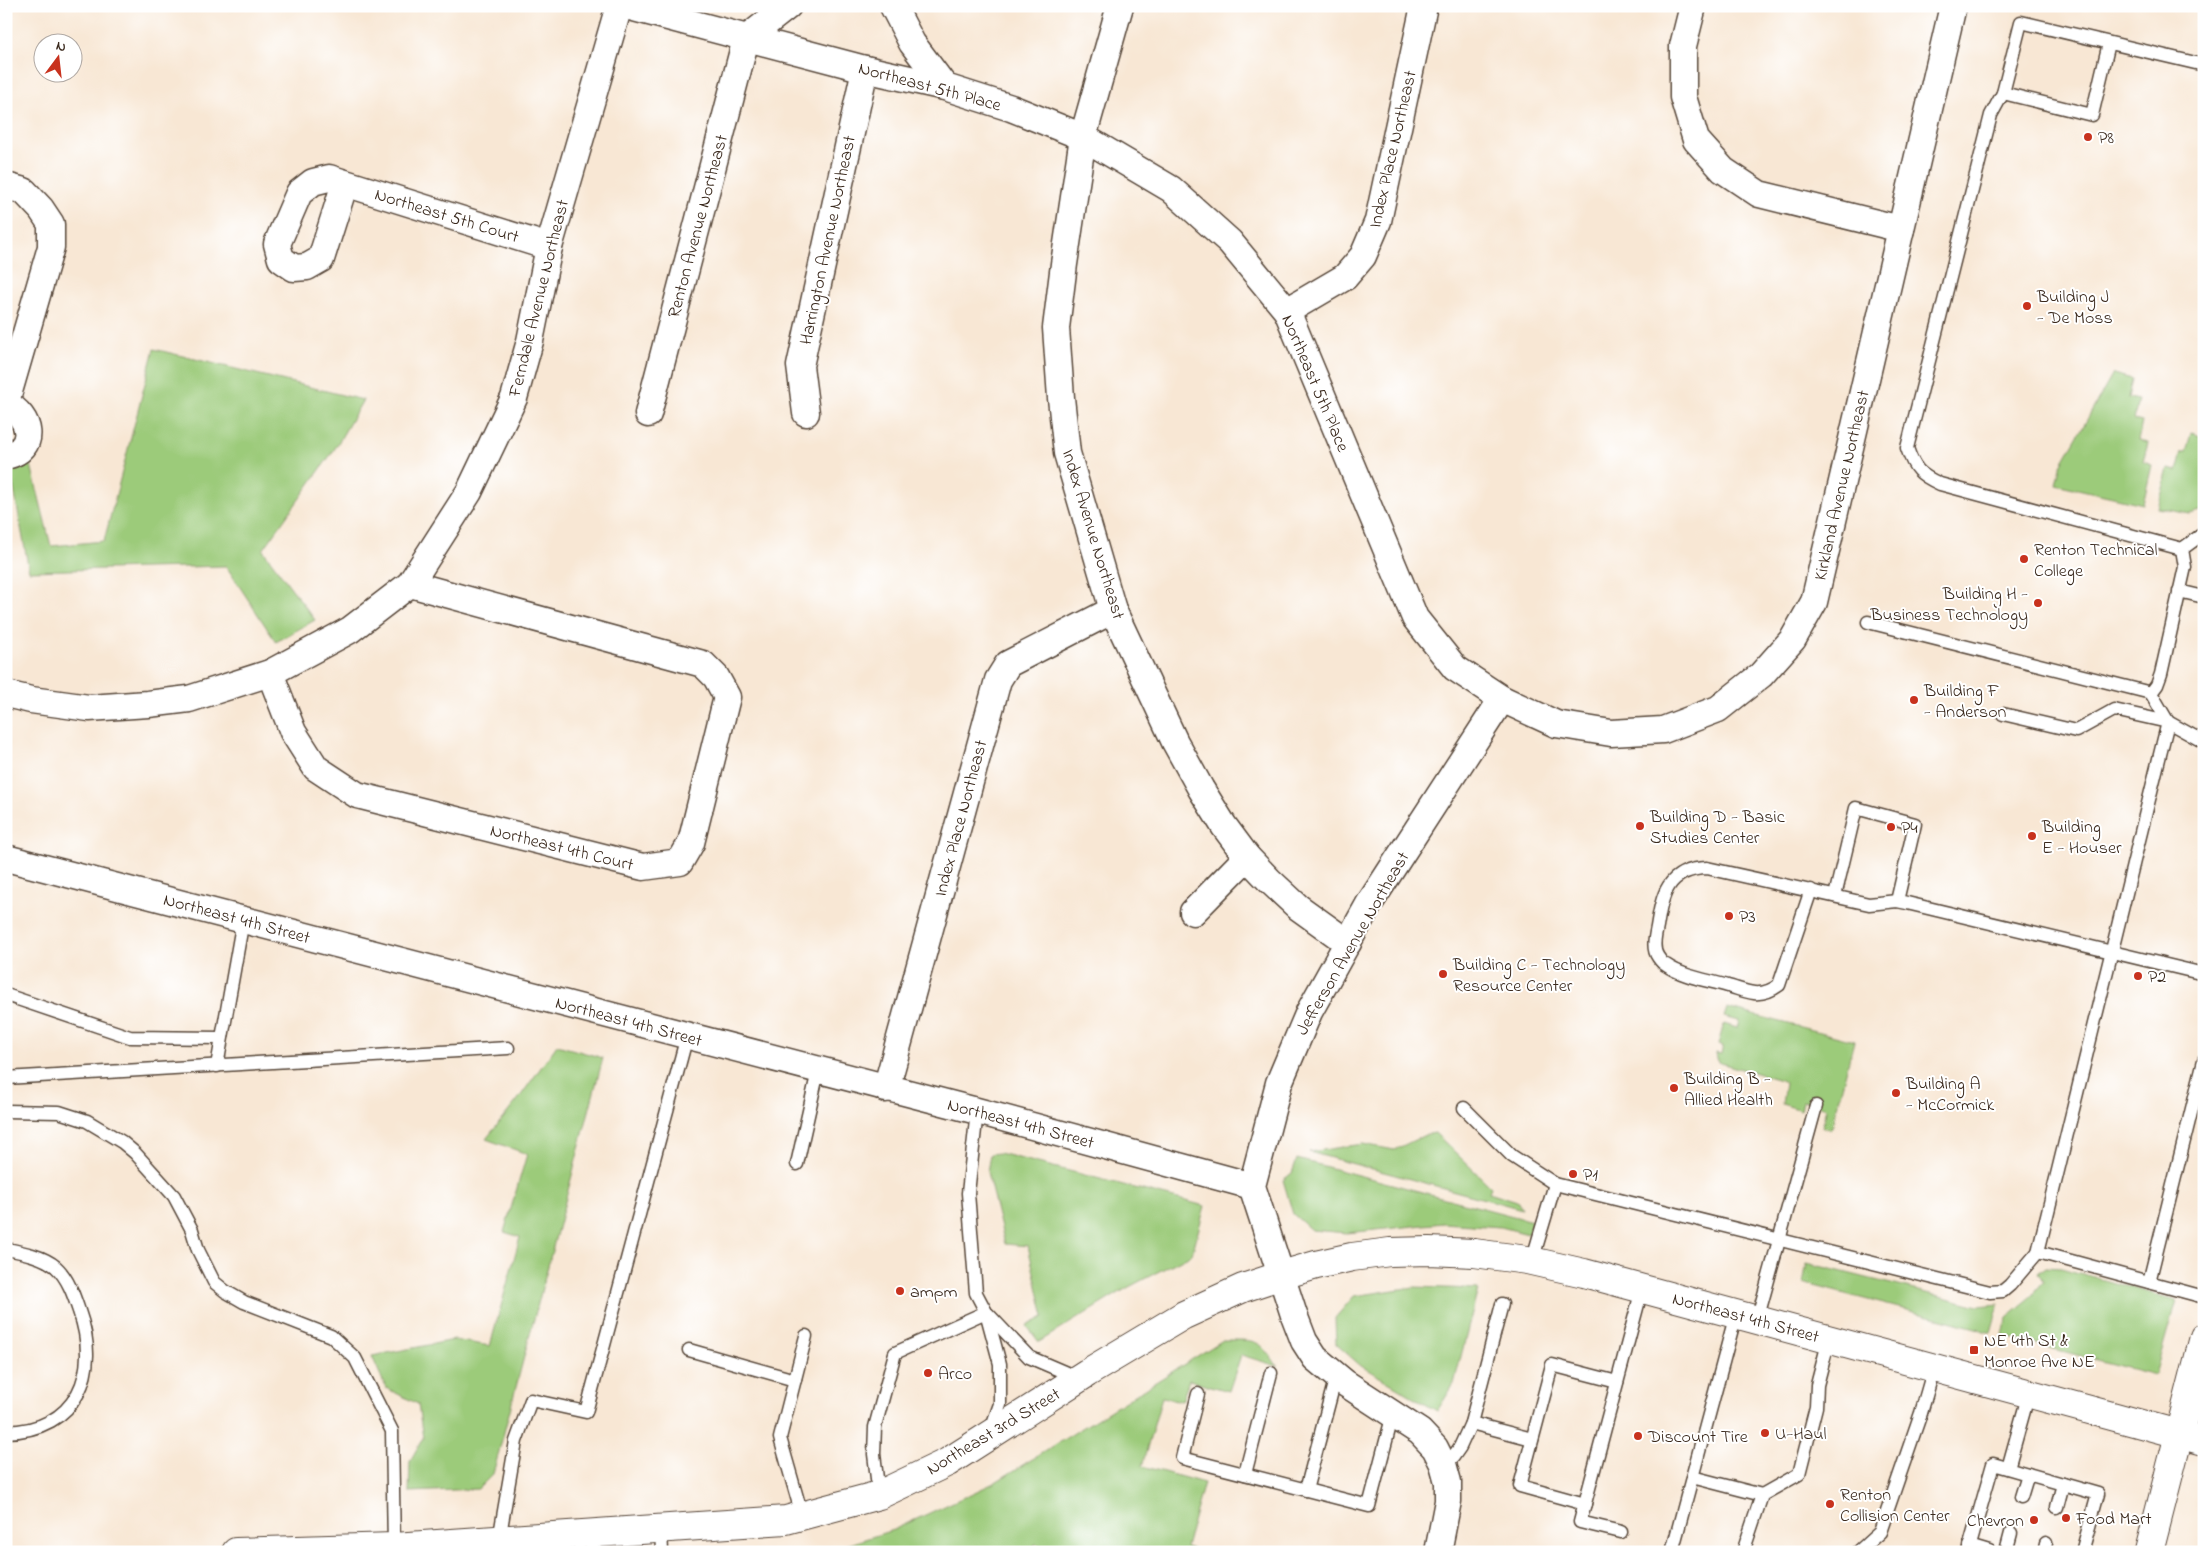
<svg xmlns="http://www.w3.org/2000/svg" width="2210" height="1558" viewBox="0 0 2210 1558" font-family="'Indie Flower',sans-serif">
	<rect width="100%" height="100%" fill="#fff"/>
	<filter id="ink" filterUnits="userSpaceOnUse"><feTurbulence type="fractalNoise" baseFrequency=".02" numOctaves="2"/><feDisplacementMap in="SourceGraphic" scale="10" xChannelSelector="R" yChannelSelector="G"/><feConvolveMatrix kernelMatrix="1 2 1 2 8 2 1 2 1" color-interpolation-filters="sRGB"/></filter>
	<filter id="wash" filterUnits="userSpaceOnUse"><feTurbulence type="fractalNoise" baseFrequency=".0096" numOctaves="4" result="noise"/><feDisplacementMap in="SourceGraphic" scale="20" xChannelSelector="R" yChannelSelector="G"/><feGaussianBlur stdDeviation="1.12" result="paint"/><feColorMatrix in="noise" values="0 0 0 0 0 0 0 0 0 0 0 0 0 0 0 0 0 1.4 0 .05"/><feComposite in="paint" operator="in"/></filter>
	<g filter="url(#wash)">
		<rect width="100%" height="100%" fill="#f8e7d4"/>
		<g fill="#9ccb7a" stroke="#6c7a4c">
			<polygon points="154,349 363,400 334,450 263,550 315,620 276,642 226,566 29,571 11,473 29,457 51,546 104,541"/>
			<polygon points="2113,374 2132,379 2128,398 2138,400 2134,420 2142,422 2138,441 2148,443 2143,462 2152,465 2143,504 2056,484 2060,467"/>
			<polygon points="2191,433 2204,437 2204,510 2190,514 2158,508 2168,469 2177,471 2182,452 2186,452"/>
			<polygon points="1727,1008 1854,1041 1831,1129 1822,1127 1827,1108 1803,1101 1801,1110 1782,1104 1785,1083 1781,1080 1720,1063 1717,1058 1716,1053 1721,1054 1723,1046 1718,1044 1724,1024 1737,1028 1739,1021 1724,1017"/>
			<polygon points="557,1045 603,1058 493,1474 478,1489 409,1492 410,1461 423,1438 418,1404 386,1388 372,1356 454,1340 490,1346 520,1237 504,1232 527,1154 486,1139 517,1101"/>
			<polygon points="1435,1133 1491,1187 1489,1192 1517,1201 1522,1209 1309,1152 1363,1144 1394,1150 1425,1135"/>
			<polygon points="999,1153 1205,1206 1192,1254 1127,1288 1039,1342 1027,1326 1044,1317 1028,1246 1005,1244 987,1172 990,1154"/>
			<polygon points="1297,1159 1532,1221 1528,1234 1501,1227 1443,1223 1347,1233 1311,1230 1293,1214 1283,1180 1292,1173"/>
			<polygon points="1807,1263 1979,1306 1999,1304 1991,1332 1803,1283"/>
			<polygon points="2046,1267 2061,1268 2176,1300 2155,1375 2003,1336 2007,1317 2030,1298 2043,1282 2038,1273"/>
			<polygon points="1414,1287 1478,1289 1454,1384 1437,1411 1361,1366 1336,1344 1335,1318 1354,1296"/>
			<path d="M 1223,1340 C 1255,1340 1260,1338 1277,1366 L 1241,1355 L 1229,1391 L 1189,1380 L 1182,1401 L 1162,1397 L 1142,1466 L 1204,1483 L 1186,1547 L 1204,1552 L 1062,1552 L 1035,1544 L 1032,1552 L 824,1552 L 893,1530 L 994,1483 Z"/>
		</g>
	</g>
	<g filter="url(#ink)">
		<g fill="none" stroke-linecap="round" stroke-linejoin="round">
			<g stroke="#574639" stroke-width="15">
				<g id="lane">
					<polyline points="2109,43 2092,115 2003,93 2021,22 2204,65"/>
					<path d="M 2003,93 L 1991,115 L 1907,448 C 1914,469 1920,475 1940,484 L 2182,549 L 2204,533"/>
					<polyline points="2179,591 2204,597"/>
					<polyline points="1868,622 2151,693 2157,685 2161,674 2185,567 2182,549"/>
					<polyline points="2151,693 2168,722"/>
					<polyline points="2003,714 2076,731 2114,710 2168,722"/>
					<polyline points="2204,742 2168,722 2038,1252 2204,1297"/>
					<path d="M 1811,890 L 1779,985 C 1771,991 1764,994 1754,993 C 1745,992 1736,988 1728,986 C 1708,980 1683,977 1666,965 C 1663,964 1660,960 1658,957 C 1652,949 1655,937 1657,927 C 1662,895 1667,869 1707,868 L 1869,904 L 1897,901 L 1907,903 L 2204,974"/>
					<polyline points="1835,896 1856,808 1915,824 1897,901"/>
					<polyline points="6,995 130,1037 221,1038"/>
					<polyline points="217,1066 243,920"/>
					<polyline points="6,1078 508,1048"/>
					<polyline points="1464,1108 1512,1156 1555,1184 1532,1261"/>
					<polyline points="6,1111 59,1112 87,1121 122,1142 135,1153 174,1196 192,1230 198,1250 214,1282 225,1291 244,1302 331,1336 355,1358 392,1431 394,1547"/>
					<polyline points="977,1111 968,1193 976,1293 986,1312 1000,1364 1000,1404 991,1429"/>
					<polyline points="797,1164 818,1071"/>
					<polyline points="1555,1184 1990,1292 2003,1291 2010,1285 2038,1252"/>
					<path d="M 6,1249 C 22,1252 43,1256 56,1267 C 68,1278 74,1296 79,1311 C 101,1372 78,1430 6,1432"/>
					<polyline points="2149,1282 2204,1060"/>
					<polyline points="988,1314 1029,1357 1078,1378"/>
					<polyline points="1757,1320 1816,1106"/>
					<polyline points="689,1350 795,1380"/>
					<polyline points="1198,1394 1182,1458 1369,1506 1393,1414"/>
					<polyline points="1471,1423 1532,1439"/>
					<polyline points="1443,1464 1453,1457 1460,1447 1471,1423 1502,1304"/>
					<polyline points="2008,1468 2029,1393"/>
					<polyline points="1245,1474 1271,1373"/>
					<polyline points="1692,1477 1762,1495"/>
					<polyline points="1306,1490 1336,1376"/>
					<polyline points="879,1495 874,1454 875,1427 895,1353 986,1312"/>
					<polyline points="2021,1497 2028,1474"/>
					<polyline points="1585,1504 1520,1486 1552,1365 1617,1382"/>
					<polyline points="2057,1507 2063,1484"/>
					<polyline points="802,1515 780,1438 806,1336"/>
					<polyline points="661,1529 662,1552"/>
					<polyline points="1621,1532 1580,1522 1642,1289"/>
					<polyline points="499,1540 516,1441 531,1400 586,1412 687,1036"/>
					<polyline points="1969,1546 1989,1552"/>
					<polyline points="1672,1552 1736,1314"/>
					<polyline points="1743,1552 1762,1495 1799,1474 1816,1407 1817,1385 1829,1339"/>
					<polyline points="1858,1552 1880,1532 1921,1413 1934,1368"/>
					<polyline points="1968,1552 1993,1464 2098,1494 2082,1552"/>
					<polyline points="2006,1552 2011,1533"/>
					<polyline points="2044,1552 2046,1543"/>
				</g>
			</g>
			<g stroke="#574639" stroke-width="29">
				<g id="street">
					<polyline points="626,6 865,69 945,87 1011,108 1083,137 1171,189 1230,242 1287,311 1415,618 1455,668 1502,699 1556,724 1611,733 1663,730 1718,709 1761,675 1793,639 1814,602 1953,6"/>
					<polyline points="893,6 912,43 945,87"/>
					<polyline points="1120,6 1083,137 1064,264 1056,328 1061,398 1067,453 1113,610 1175,742 1201,789 1224,826 1247,857 1269,880 1298,907 1348,943"/>
					<polyline points="1693,6 1683,46 1683,97 1696,140 1723,170 1759,194 1901,229"/>
					<polyline points="345,183 321,259 307,267 294,268 281,259 277,244 299,193 313,182 329,178 549,247"/>
					<polyline points="6,186 24,191 41,209 51,224 51,247 6,402"/>
					<polyline points="1287,311 1345,277 1363,256 1378,221 1424,6"/>
					<path d="M 6,404 C 31,416 38,449 6,456"/>
					<polyline points="806,413 800,366 865,69"/>
					<polyline points="648,414 746,39 788,6"/>
					<polyline points="270,673 293,732 316,768 357,795 643,867 680,862 691,843 727,697 716,677 703,664 410,584"/>
					<polyline points="6,694 31,700 89,708 148,704 189,699 270,673 350,630 410,584 469,492 514,398 530,341 549,247 619,6"/>
					<polyline points="6,858 977,1111 1252,1186"/>
					<polyline points="1193,912 1247,857"/>
					<polyline points="886,1089 998,680 1008,664 1113,610"/>
					<polyline points="1438,1552 1448,1501 1448,1482 1443,1464 1435,1448 1420,1432 1345,1383 1315,1358 1304,1341 1294,1315 1252,1186 1279,1083 1309,1012 1369,904 1502,699"/>
				</g>
			</g>
			<g stroke="#574639" stroke-width="30">
				<g id="secondary">
					<polyline points="236,1552 394,1547 786,1520 879,1495 948,1462 1087,1373 1184,1315 1243,1288 1282,1275 1316,1265 1352,1257 1390,1252 1429,1251 1474,1253 1527,1260 1584,1273 2204,1441"/>
					<polyline points="2149,1552 2204,1337"/>
				</g>
			</g>
			<use href="#lane" stroke="#fff" stroke-width="12"/>
			<use href="#street" stroke="#fff" stroke-width="26"/>
			<use href="#secondary" stroke="#fff" stroke-width="28"/>
		</g>
	</g>
	<g fill="#c8321e" stroke="#fff" stroke-width="2">
		<circle cx="2088" cy="137" r="5"/>
		<circle cx="2027" cy="306" r="5"/>
		<circle cx="2024" cy="559" r="5"/>
		<circle cx="2038" cy="603" r="5"/>
		<circle cx="1914" cy="700" r="5"/>
		<circle cx="1640" cy="826" r="5"/>
		<circle cx="1891" cy="827" r="5"/>
		<circle cx="2032" cy="836" r="5"/>
		<circle cx="1729" cy="916" r="5"/>
		<circle cx="1443" cy="974" r="5"/>
		<circle cx="2138" cy="976" r="5"/>
		<circle cx="1674" cy="1088" r="5"/>
		<circle cx="1896" cy="1093" r="5"/>
		<circle cx="1573" cy="1174" r="5"/>
		<circle cx="900" cy="1291" r="5"/>
		<rect x="1969" y="1345" width="10" height="10" rx="2.5"/>
		<circle cx="928" cy="1373" r="5"/>
		<circle cx="1765" cy="1433" r="5"/>
		<circle cx="1638" cy="1436" r="5"/>
		<circle cx="1830" cy="1504" r="5"/>
		<circle cx="2066" cy="1518" r="5"/>
		<circle cx="2034" cy="1520" r="5"/>
	</g>
	<g text-anchor="middle" stroke-width="4" stroke-linejoin="round" paint-order="stroke">
		<g font-size="18" fill="#3b2a1e" stroke="#fff">
			<text transform="translate(930 86) rotate(15)" y="6">Northeast 5th Place</text>
			<text transform="translate(1392 149) rotate(-77)" y="6">Index Place Northeast</text>
			<text transform="translate(447 215) rotate(17)" y="6">Northeast 5th Court</text>
			<text transform="translate(697 226) rotate(-75)" y="6">Renton Avenue Northeast</text>
			<text transform="translate(827 240) rotate(-78)" y="6">Harrington Avenue Northeast</text>
			<text transform="translate(538 298) rotate(-76)" y="6">Ferndale Avenue Northeast</text>
			<text transform="translate(1316 383) rotate(67)" y="6">Northeast 5th Place</text>
			<text transform="translate(1841 485) rotate(-77)" y="6">Kirkland Avenue Northeast</text>
			<text transform="translate(1094 534) rotate(73)" y="6">Index Avenue Northeast</text>
			<text transform="translate(960 818) rotate(-75)" y="6">Index Place Northeast</text>
			<text transform="translate(562 847) rotate(14)" y="6">Northeast 4th Court</text>
			<text transform="translate(237 918) rotate(15)" y="6">Northeast 4th Street</text>
			<text transform="translate(1352 943) rotate(-60)" y="6">Jefferson Avenue Northeast</text>
			<text transform="translate(629 1021) rotate(15)" y="6">Northeast 4th Street</text>
			<text transform="translate(1021 1123) rotate(15)" y="6">Northeast 4th Street</text>
			<text transform="translate(1746 1317) rotate(15)" y="6">Northeast 4th Street</text>
			<text transform="translate(993 1431) rotate(-31)" y="6">Northeast 3rd Street</text>
		</g>
		<g font-size="18" fill="#3b2a1e" stroke="#fff" text-anchor="start">
			<text x="2098" y="143">P8</text>
			<text x="2037" y="302">Building J<tspan x="2037" dy="21">- De Moss</tspan></text>
			<text x="2034" y="555">Renton Technical<tspan x="2034" dy="21">College</tspan></text>
			<text x="2028" y="599" text-anchor="end">Building H -<tspan x="2028" dy="21">Business Technology</tspan></text>
			<text x="1924" y="696">Building F<tspan x="1924" dy="21">- Anderson</tspan></text>
			<text x="1650" y="822">Building D - Basic<tspan x="1650" dy="21">Studies Center</tspan></text>
			<text x="2042" y="832">Building<tspan x="2042" dy="21">E - Houser</tspan></text>
			<text x="1901" y="833">P4</text>
			<text x="1739" y="922">P3</text>
			<text x="1453" y="970">Building C - Technology<tspan x="1453" dy="21">Resource Center</tspan></text>
			<text x="2148" y="982">P2</text>
			<text x="1684" y="1084">Building B -<tspan x="1684" dy="21">Allied Health</tspan></text>
			<text x="1906" y="1089">Building A<tspan x="1906" dy="21">- McCormick</tspan></text>
			<text x="1583" y="1180">P1</text>
			<text x="910" y="1297">ampm</text>
			<text x="1984" y="1346">NE 4th St &amp;<tspan x="1984" dy="21">Monroe Ave NE</tspan></text>
			<text x="938" y="1379">Arco</text>
			<text x="1775" y="1439">U-Haul</text>
			<text x="1648" y="1442">Discount Tire</text>
			<text x="1840" y="1500">Renton<tspan x="1840" dy="21">Collision Center</tspan></text>
			<text x="2076" y="1524">Food Mart</text>
			<text x="2024" y="1526" text-anchor="end">Chevron</text>
		</g>
	</g>
	<rect width="2210" height="1558" fill="none" stroke="#fff" stroke-width="25"/>
	<g transform="translate(58 58) rotate(15)"><circle r="24" fill="#ffffff" stroke="#b1aaa5"/>
	<path d="M0-4L9 19L0 12L-9 19Z" fill="#c8321e"/>
	<text y="-8" font-size="14" font-weight="bold" text-anchor="middle" fill="#3b2a1e">N</text>
	</g>
</svg>
